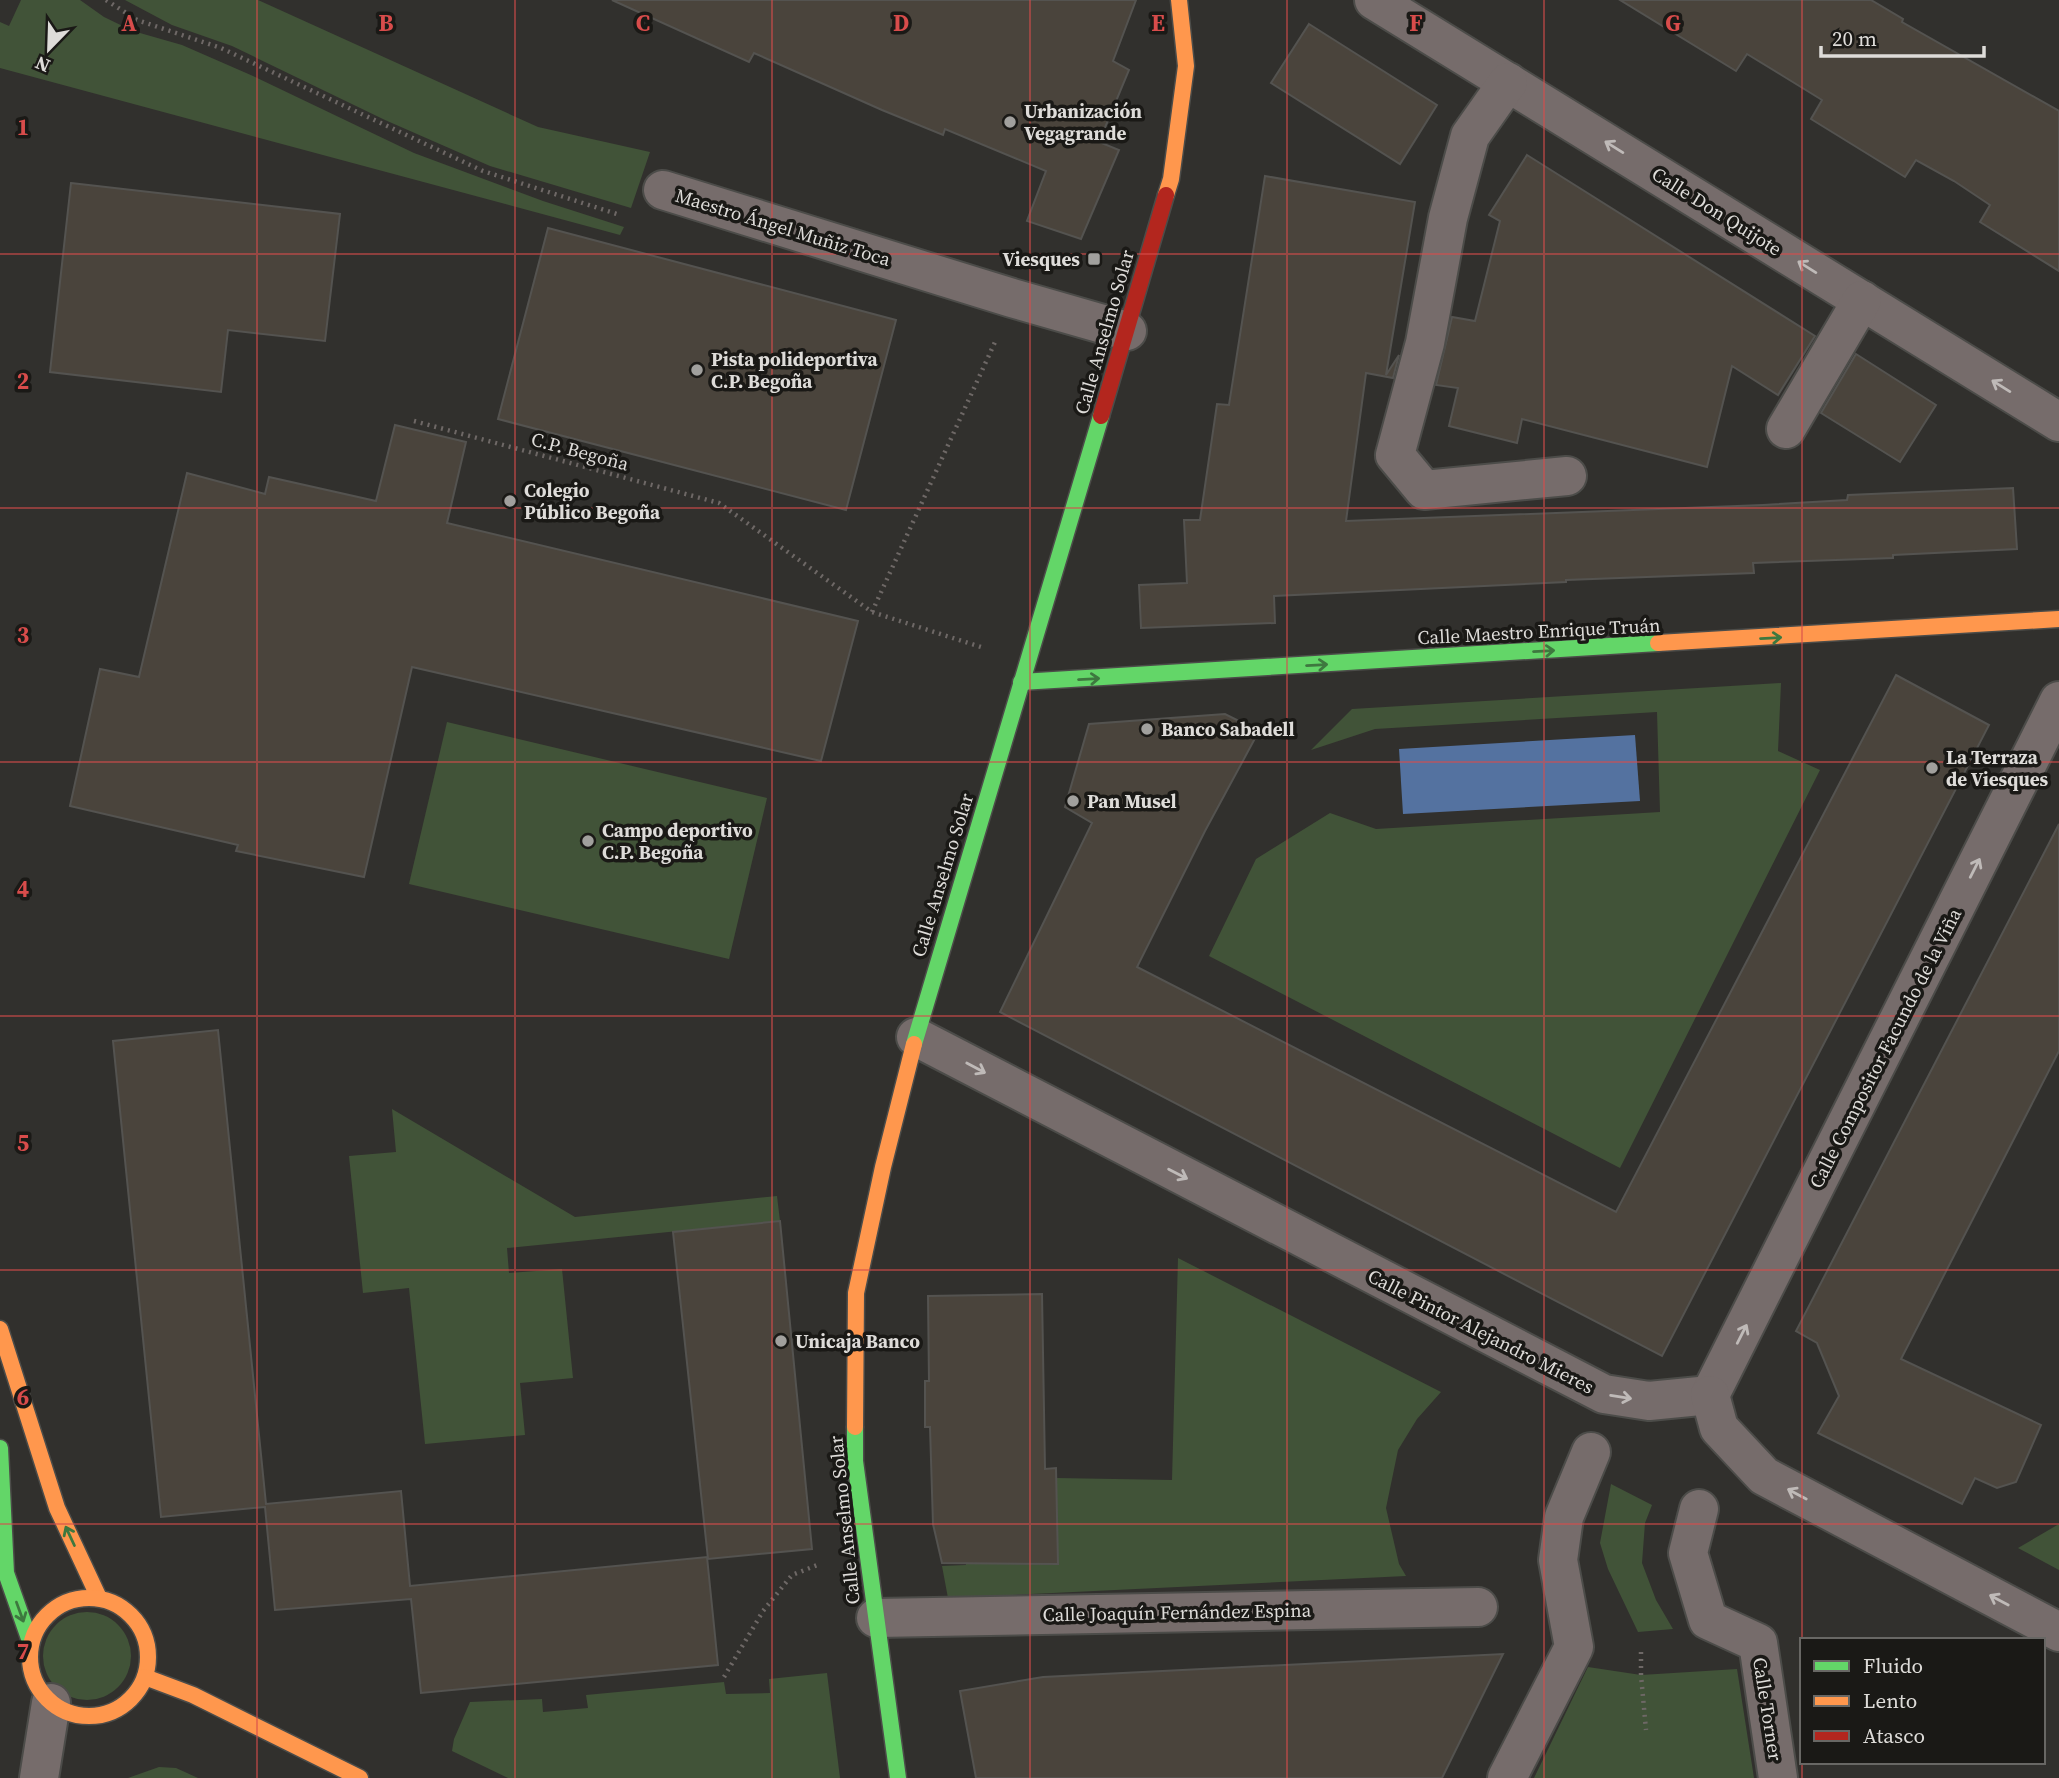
<svg xmlns="http://www.w3.org/2000/svg" width="2059" height="1778" viewBox="0 0 2059 1778" font-family="'Source Serif 4',serif">
	<rect width="100%" height="100%" fill="#31302d"/>
	<g fill="#415338">
		<polygon points="21,0 80,0 104,17 133,31 182,45 253,76 414,153 543,201 624,227 620,235 0,68 0,22 9,26"/>
		<polygon points="125,0 258,0 538,127 650,152 631,208 490,166 385,120 232,46 172,25"/>
		<polygon points="1781,683 1778,751 1820,770 1620,1168 1209,956 1256,859 1330,813 1376,829 1660,812 1657,712 1375,729 1311,750 1352,709"/>
		<polygon points="447,722 767,798 729,959 409,884"/>
		<polygon points="392,1109 575,1217 777,1196 780,1221 507,1248 509,1273 562,1269 573,1378 520,1383 525,1435 425,1444 409,1288 363,1293 349,1156 396,1152"/>
		<polygon points="1178,1258 1441,1392 1417,1419 1398,1450 1386,1508 1399,1564 1406,1576 948,1598 942,1566 966,1565 966,1557 1056,1478 1172,1480"/>
		<polygon points="1611,1484 1652,1505 1645,1523 1642,1563 1656,1600 1673,1629 1638,1632 1608,1569 1600,1543"/>
		<polygon points="2059,1524 2059,1570 2018,1548"/>
		<circle cx="87" cy="1656" r="44"/>
		<polygon points="1588,1667 1641,1675 1737,1669 1754,1778 1534,1778"/>
		<polygon points="827,1673 840,1778 508,1778 452,1751 454,1739 470,1702 542,1699 543,1712 588,1708 586,1695 724,1682 726,1694 770,1693 769,1679"/>
		<polygon points="159,1767 176,1768 198,1778 128,1778"/>
	</g>
	<polygon fill="#5472a0" points="1635,735 1640,801 1403,814 1399,749"/>
	<g fill="#4a443c" stroke="#545350" stroke-width="2">
		<polygon points="612,0 1136,0 1113,61 1129,70 1099,142 1119,150 1081,239 1027,221 1046,171 945,129 943,135 882,110 754,53 749,62"/>
		<polygon points="1620,0 1871,0 1903,19 1902,22 2059,111 2059,271 1980,222 1990,205 1954,181 1916,160 1905,177 1811,119 1822,100 1783,76 1747,54 1736,71"/>
		<polygon points="1309,24 1437,105 1400,164 1271,83"/>
		<polygon points="1527,155 1815,336 1778,395 1732,366 1707,467 1522,419 1517,443 1449,426 1458,388 1436,385 1452,317 1475,321 1500,221 1489,215"/>
		<polygon points="1265,176 1415,202 1386,375 1399,355 1393,378 1366,373 1346,521 1763,505 1847,500 1848,495 2013,488 2017,549 1893,555 1893,558 1753,563 1754,573 1566,580 1566,582 1274,596 1275,623 1141,628 1139,585 1187,583 1184,520 1200,520 1217,404 1229,405"/>
		<polygon points="71,183 340,214 325,341 228,330 221,392 50,372"/>
		<polygon points="548,228 896,320 846,510 498,419"/>
		<polygon points="1856,354 1936,405 1900,462 1821,413"/>
		<polygon points="395,425 466,442 447,523 858,621 821,761 412,667 364,877 236,851 238,845 70,806 100,669 139,677 187,473 265,494 269,477 376,501"/>
		<polygon points="1896,675 1989,725 1662,1356 1000,1012 1092,823 1065,807 1089,724 1225,714 1259,731 1205,831 1137,967 1616,1212"/>
		<polygon points="2059,824 2059,1051 1901,1359 2041,1425 2016,1482 1997,1488 1975,1478 1962,1504 1818,1433 1839,1396 1817,1343 1796,1331"/>
		<polygon points="218,1030 266,1504 401,1491 410,1586 707,1557 718,1665 421,1693 411,1599 275,1610 265,1507 161,1517 113,1041"/>
		<polygon points="780,1221 812,1549 708,1559 673,1232"/>
		<polygon points="1042,1294 1045,1469 1056,1468 1058,1564 942,1563 933,1524 930,1427 925,1427 925,1381 929,1381 928,1296"/>
		<polygon points="1503,1654 1442,1778 976,1778 960,1691 1043,1677"/>
	</g>
	<g fill="none" stroke-linecap="round" stroke-linejoin="round">
		<g stroke="#4c4c49" stroke-width="42">
			<g id="street">
				<polyline points="1374,0 2059,422"/>
				<polyline points="1508,82 1470,136 1448,218 1425,343 1395,455 1424,490 1567,476"/>
				<polyline points="663,190 1012,298 1127,331"/>
				<polyline points="1786,429 1862,300"/>
				<polyline points="916,1037 1604,1394 1649,1401 1710,1395"/>
				<polyline points="1710,1395 2059,701"/>
				<polyline points="1710,1395 1719,1428 1764,1476 2059,1632"/>
				<polyline points="1699,1509 1688,1553 1708,1620 1758,1643 1778,1778"/>
				<polyline points="876,1618 1478,1607"/>
				<polyline points="39,1778 51,1703"/>
				<polyline points="1507,1778 1574,1647 1558,1560 1564,1517 1591,1452"/>
			</g>
		</g>
		<g stroke="#4c4c49" stroke-width="19">
			<g id="fast">
				<polyline points="1021,682 1658,643"/>
				<polyline points="914,1044 1101,416"/>
				<polyline points="855,1427 855,1461 898,1778"/>
				<polyline points="0,1448 6,1573 31,1644"/>
			</g>
		</g>
		<g stroke="#4c4c49" stroke-width="19">
			<g id="slow">
				<polyline points="1166,195 1171,179 1186,66 1179,0"/>
				<polyline points="1658,643 2059,619"/>
				<polyline points="0,1329 57,1508 99,1598"/>
				<polyline points="855,1427 856,1293 883,1167 914,1044"/>
				<circle cx="89" cy="1657" r="59"/>
				<polyline points="145,1677 193,1695 360,1778"/>
			</g>
		</g>
		<g stroke="#4c4c49" stroke-width="19">
			<polyline id="jam" points="1101,416 1166,195"/>
		</g>
		<g stroke="#6e6866" stroke-width="4.5" stroke-dasharray="2 5" stroke-linecap="butt">
			<polyline points="106,0 137,20 221,48 483,171 620,215"/>
			<polyline points="414,421 719,503 872,612 984,648"/>
			<polyline points="872,612 995,342"/>
			<polyline points="1641,1652 1641,1675 1646,1730"/>
			<polyline points="724,1677 763,1611 792,1575 820,1564"/>
		</g>
		<use href="#street" stroke="#766c6b" stroke-width="38"/>
		<use href="#fast" stroke="#63d668" stroke-width="16"/>
		<use href="#slow" stroke="#ff974d" stroke-width="16"/>
		<use href="#jam" stroke="#b3261e" stroke-width="16"/>
	</g>
	<defs><path id="oneway-shaft" d="M-6 0H5M1.5-3L5.5 0L1.5 3" fill="none" stroke-width="1.6" stroke-linecap="round" stroke-linejoin="round" transform="scale(1.75)"/></defs>
	<g stroke="#bfbab8">
		<use href="#oneway-shaft" transform="translate(1614 147) rotate(-148)"/>
		<use href="#oneway-shaft" transform="translate(1807 267) rotate(-148)"/>
		<use href="#oneway-shaft" transform="translate(2001 386) rotate(-148)"/>
		<use href="#oneway-shaft" transform="translate(1975 868) rotate(-63)"/>
		<use href="#oneway-shaft" transform="translate(976 1068) rotate(28)"/>
		<use href="#oneway-shaft" transform="translate(1178 1174) rotate(27)"/>
		<use href="#oneway-shaft" transform="translate(1742 1334) rotate(-63)"/>
		<use href="#oneway-shaft" transform="translate(1621 1397) rotate(9)"/>
		<use href="#oneway-shaft" transform="translate(1797 1494) rotate(-152)"/>
		<use href="#oneway-shaft" transform="translate(1999 1600) rotate(-152)"/>
	</g>
	<g stroke="#3e783f">
		<use href="#oneway-shaft" transform="translate(1771 638) rotate(-3)"/>
		<use href="#oneway-shaft" transform="translate(1544 651) rotate(-3)"/>
		<use href="#oneway-shaft" transform="translate(1317 665) rotate(-3)"/>
		<use href="#oneway-shaft" transform="translate(1089 679) rotate(-3)"/>
		<use href="#oneway-shaft" transform="translate(70 1536) rotate(-115)"/>
		<use href="#oneway-shaft" transform="translate(20 1612) rotate(70)"/>
	</g>
	<path fill="none" stroke="#d84c4b" stroke-width="2" stroke-opacity="0.55" d="M 257,0 L 257,1778M 515,0 L 515,1778M 772,0 L 772,1778M 1030,0 L 1030,1778M 1287,0 L 1287,1778M 1544,0 L 1544,1778M 1802,0 L 1802,1778M 0,254 L 2059,254M 0,508 L 2059,508M 0,762 L 2059,762M 0,1016 L 2059,1016M 0,1270 L 2059,1270M 0,1524 L 2059,1524"/>
	<g fill="#a1a09d" stroke="#1a1916" stroke-width="2.5">
		<circle cx="1010" cy="122" r="7"/>
		<rect x="1087" y="252" width="14" height="14" rx="3.5"/>
		<circle cx="697" cy="370" r="7"/>
		<circle cx="510" cy="501" r="7"/>
		<circle cx="1147" cy="729" r="7"/>
		<circle cx="1932" cy="768" r="7"/>
		<circle cx="1073" cy="801" r="7"/>
		<circle cx="588" cy="841" r="7"/>
		<circle cx="781" cy="1341" r="7"/>
	</g>
	<g text-anchor="middle" stroke-width="7" stroke-linejoin="round" paint-order="stroke">
		<g font-size="19" font-weight="bold" fill="#dedcd9" stroke="#1a1916" text-anchor="start">
			<text x="1024" y="118">Urbanización<tspan x="1024" dy="22">Vegagrande</tspan></text>
			<text x="1080" y="266" text-anchor="end">Viesques</text>
			<text x="711" y="366">Pista polideportiva<tspan x="711" dy="22">C.P. Begoña</tspan></text>
			<text x="524" y="497">Colegio<tspan x="524" dy="22">Público Begoña</tspan></text>
			<text x="1161" y="736">Banco Sabadell</text>
			<text x="1946" y="764">La Terraza<tspan x="1946" dy="22">de Viesques</tspan></text>
			<text x="1087" y="808">Pan Musel</text>
			<text x="602" y="837">Campo deportivo<tspan x="602" dy="22">C.P. Begoña</tspan></text>
			<text x="795" y="1348">Unicaja Banco</text>
		</g>
		<g font-size="19" fill="#dedcd9" stroke="#1a1916">
			<text transform="translate(1717 211) rotate(32)" y="7">Calle Don Quijote</text>
			<text transform="translate(783 227) rotate(17)" y="7">Maestro Ángel Muñiz Toca</text>
			<text transform="translate(1104 332) rotate(-74)" y="7">Calle Anselmo Solar</text>
			<text transform="translate(580 451) rotate(15)" y="7">C.P. Begoña</text>
			<text transform="translate(1539 631) rotate(-3)" y="7">Calle Maestro Enrique Truán</text>
			<text transform="translate(942 875) rotate(-73)" y="7">Calle Anselmo Solar</text>
			<text transform="translate(1885 1048) rotate(-63)" y="7">Calle Compositor Facundo de la Viña</text>
			<text transform="translate(1481 1331) rotate(27)" y="7">Calle Pintor Alejandro Mieres</text>
			<text transform="translate(844 1520) rotate(-96)" y="7">Calle Anselmo Solar</text>
			<text transform="translate(1177 1612) rotate(-1)" y="7">Calle Joaquín Fernández Espina</text>
			<text transform="translate(1768 1709) rotate(81)" y="7">Calle Torner</text>
		</g>
	</g>
	<g font-size="23" text-anchor="middle" font-weight="bold" fill="#d84c4b" stroke="#1a1916" stroke-width="7" stroke-linejoin="round" paint-order="stroke">
		<text x="129" y="31">A</text>
		<text x="386" y="31">B</text>
		<text x="643" y="31">C</text>
		<text x="901" y="31">D</text>
		<text x="1158" y="31">E</text>
		<text x="1416" y="31">F</text>
		<text x="1673" y="31">G</text>
		<text x="23" y="135">1</text>
		<text x="23" y="389">2</text>
		<text x="23" y="643">3</text>
		<text x="23" y="897">4</text>
		<text x="23" y="1151">5</text>
		<text x="23" y="1405">6</text>
		<text x="23" y="1659">7</text>
	</g>
	<rect x="1800" y="1638" width="245" height="126" fill="#1a1916" stroke="#686764" stroke-width="2"/>
	<rect x="1814" y="1661" width="35" height="10" fill="#63d668" stroke="#686764" stroke-width="2"/>
	<text x="1863" y="1673" font-size="21" fill="#dedcd9">Fluido</text>
	<rect x="1814" y="1696" width="35" height="10" fill="#ff974d" stroke="#686764" stroke-width="2"/>
	<text x="1863" y="1708" font-size="21" fill="#dedcd9">Lento</text>
	<rect x="1814" y="1731" width="35" height="10" fill="#b3261e" stroke="#686764" stroke-width="2"/>
	<text x="1863" y="1743" font-size="21" fill="#dedcd9">Atasco</text>
	<g transform="translate(49 49) rotate(203)" stroke="#1a1916" stroke-width="5" paint-order="stroke">
	<path d="M0-5L12 26L0 18L-12 26Z" fill="#dedcd9"/>
	<text y="-10" font-size="19" font-weight="bold" text-anchor="middle" fill="#dedcd9">N</text>
	</g>
	<path d="M1821 46v10h163v-10" fill="none" stroke="#dedcd9" stroke-width="3.5"/>
	<text x="1832" y="46" font-size="21" fill="#dedcd9" stroke="#1a1916" stroke-width="5" paint-order="stroke">20 m</text>
</svg>
